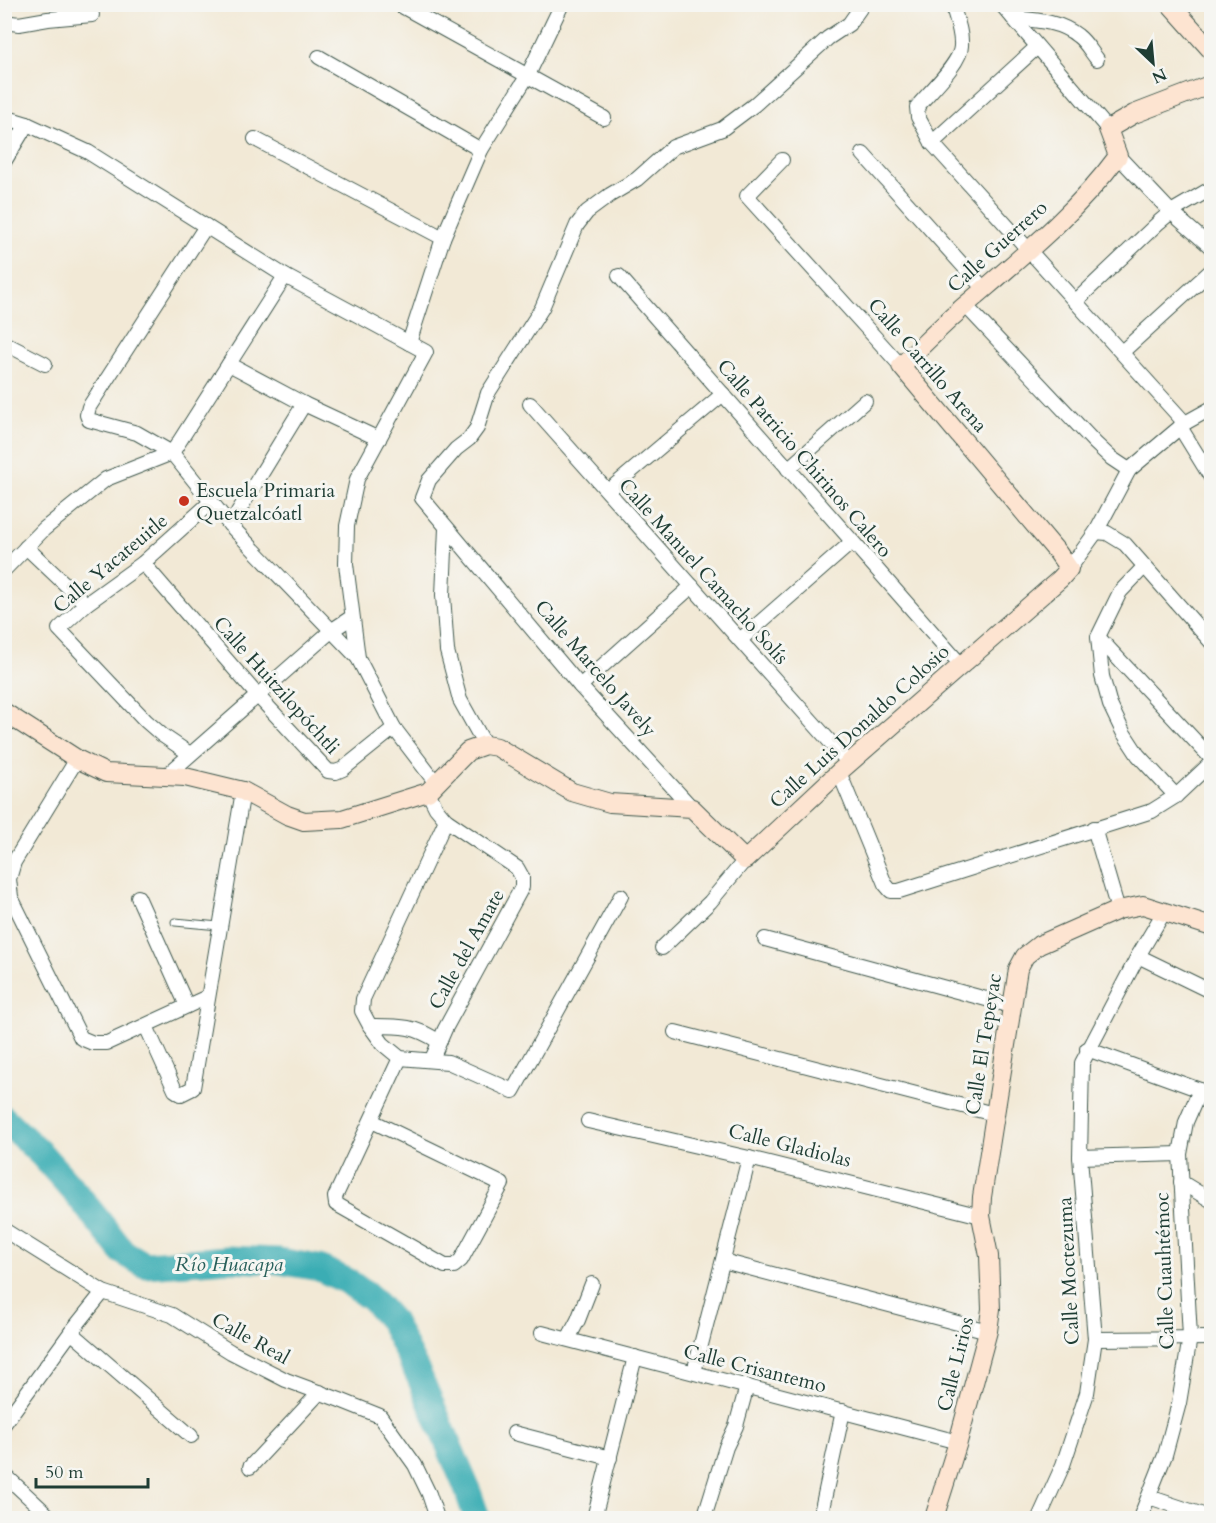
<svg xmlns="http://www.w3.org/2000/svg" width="1216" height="1523" viewBox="0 0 1216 1523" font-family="Cardo,serif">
	<rect width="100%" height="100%" fill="#f6f6f2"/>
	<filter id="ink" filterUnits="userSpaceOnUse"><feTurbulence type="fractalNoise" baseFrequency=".0167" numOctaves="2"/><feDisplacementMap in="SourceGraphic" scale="12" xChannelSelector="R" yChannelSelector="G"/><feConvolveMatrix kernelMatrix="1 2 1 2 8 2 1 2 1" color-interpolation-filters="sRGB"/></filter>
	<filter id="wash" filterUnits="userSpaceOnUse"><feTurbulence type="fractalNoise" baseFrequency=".008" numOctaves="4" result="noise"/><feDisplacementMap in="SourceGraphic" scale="24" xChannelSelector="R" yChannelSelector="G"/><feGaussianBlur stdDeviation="1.35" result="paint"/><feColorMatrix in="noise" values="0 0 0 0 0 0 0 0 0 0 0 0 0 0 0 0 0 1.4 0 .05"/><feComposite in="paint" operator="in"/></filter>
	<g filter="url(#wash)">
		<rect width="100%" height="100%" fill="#f2e9d6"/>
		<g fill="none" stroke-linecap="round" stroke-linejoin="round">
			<polyline stroke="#3badb4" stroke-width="27" points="4,1119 42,1155 76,1193 123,1252 145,1265 228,1259 279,1261 319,1268 347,1281 372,1299 391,1320 420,1378 466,1486 477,1518"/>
		</g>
	</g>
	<g filter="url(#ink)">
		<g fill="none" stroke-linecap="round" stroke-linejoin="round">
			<g stroke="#3f574c" stroke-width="9">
				<polyline id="lane" points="175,922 219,926"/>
			</g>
			<g stroke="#3f574c" stroke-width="16">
				<g id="street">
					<polyline points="398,4 604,118"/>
					<path d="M 952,4 C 956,18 962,32 961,46 C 961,63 928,93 917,107 L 918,117 L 932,143 L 1185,423"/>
					<polyline points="1001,4 1108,129"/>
					<path d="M 1013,18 C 1035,20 1060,21 1078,36 C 1086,42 1091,52 1097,59"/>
					<polyline points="4,22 19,24 48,19 92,15"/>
					<polyline points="319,57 481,150"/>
					<polyline points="4,117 27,124 88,152 285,276 426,352 357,479 347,526 346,564 358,658 394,728 436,783"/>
					<polyline points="255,139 443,238"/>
					<polyline points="932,143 1037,47"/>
					<polyline points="863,154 984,289"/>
					<polyline points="1118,156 1171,212 1212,248"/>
					<polyline points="782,160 747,196 901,366"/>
					<polyline points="4,162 27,124"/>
					<polyline points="206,226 89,407 87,415 89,420 137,433 172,453 230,525 358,658"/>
					<polyline points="619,276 961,665"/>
					<polyline points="1076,301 1159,222 1171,212 1212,188"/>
					<polyline points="965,305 1095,443 1111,458 1129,470"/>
					<polyline points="4,343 45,364"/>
					<polyline points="409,343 443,238 481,150 528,75 562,4"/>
					<polyline points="1122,352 1212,270"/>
					<polyline points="229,364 304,404 379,439"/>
					<polyline points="530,404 849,763"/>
					<polyline points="1180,427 1212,479"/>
					<polyline points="172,453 285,276"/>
					<polyline points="788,469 865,401"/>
					<polyline points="608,491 723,394"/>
					<polyline points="230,525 304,404"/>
					<polyline points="446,528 443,595 447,651 460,700 485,745"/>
					<polyline points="1096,532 1107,533 1125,544 1212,643"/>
					<polyline points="26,547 86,604"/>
					<polyline points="143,563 257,695 328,771 336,772 343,769 394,728"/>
					<polyline points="1144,567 1120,592 1098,637 1102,676 1110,705 1123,732 1138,755 1176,796"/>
					<polyline points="1069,569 1096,532 1129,470 1185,423 1212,408"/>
					<polyline points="4,570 44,529 106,479 172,453"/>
					<polyline points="1098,637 1212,759"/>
					<polyline points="740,640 852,542"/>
					<polyline points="580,686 692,586"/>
					<polyline points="190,754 162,735 146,721 59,629 86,604 143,563 211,502"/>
					<polyline points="77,759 14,862 9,879 11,897 81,1038 93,1043 107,1043 207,997"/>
					<polyline points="839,772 885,884 891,891 899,891 1152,811 1176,796 1212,762"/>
					<polyline points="166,776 331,631 352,617"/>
					<polyline points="428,792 436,808 446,820 517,868 522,877 522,887 445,1029 432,1059"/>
					<polyline points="692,808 580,686 422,498 429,480 456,449 469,439 477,428 488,393 542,308 577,225 587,212 610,195 637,179 673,147 722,129 754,105 828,38 849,24 863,4"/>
					<polyline points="446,820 363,999 362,1011 370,1026 383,1044 400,1058 448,1062 513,1091 621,896"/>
					<polyline points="1094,828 1118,910"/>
					<polyline points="138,897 187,1006"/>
					<polyline points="765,939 1012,1006"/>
					<polyline points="662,948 710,902 745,860"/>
					<polyline points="1138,956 1212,992"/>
					<polyline points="146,1026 175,1090 181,1094 193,1088 243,791"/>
					<path d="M 370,1026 C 398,1026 415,1025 439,1042"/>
					<polyline points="675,1032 994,1114"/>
					<polyline points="1087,1049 1200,1090 1212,1098"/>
					<polyline points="372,1121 502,1184 461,1260 454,1266 445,1266 336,1204 335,1197 400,1058"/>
					<polyline points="588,1121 749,1158 981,1216"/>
					<polyline points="1080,1157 1180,1154"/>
					<polyline points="1181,1182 1212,1201"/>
					<polyline points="4,1230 103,1292 172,1315 231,1352 286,1380 340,1400 380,1416 415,1465 429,1494 437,1518"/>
					<polyline points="723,1261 988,1331"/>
					<polyline points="71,1332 191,1436"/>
					<polyline points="542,1333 958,1442"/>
					<polyline points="568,1339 578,1320 592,1284"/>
					<polyline points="1095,1339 1212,1338"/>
					<polyline points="694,1372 749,1158"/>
					<polyline points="4,1424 71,1332 103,1292"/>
					<polyline points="514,1433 610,1458"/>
					<polyline points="250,1467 320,1392"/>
					<polyline points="4,1474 51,1518"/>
					<polyline points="1149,1497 1212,1518"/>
					<polyline points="594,1518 635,1357"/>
					<polyline points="704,1518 726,1447 736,1426 747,1386"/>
					<polyline points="820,1518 843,1411"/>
					<polyline points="1039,1518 1063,1465 1087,1393 1095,1339 1080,1157 1082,1063 1138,956 1164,912"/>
					<polyline points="1140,1518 1165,1455 1179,1403 1190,1337 1180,1154 1186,1122 1200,1090"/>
				</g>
			</g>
			<g stroke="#3f574c" stroke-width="20">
				<g id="secondary">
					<polyline points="1170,4 1212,51"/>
					<path d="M 4,712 L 77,759 L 106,773 L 185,777 L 243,791 L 287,815 L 304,821 L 342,819 L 428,792 L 468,751 L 485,745 L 497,747 L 572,792 L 610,803 L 692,808 L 745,860 L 839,772 L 1060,579 L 1069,569 L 1058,553 L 901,366 C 923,345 944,323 968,303 C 1020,258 1077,212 1118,156 L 1108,129 L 1134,114 L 1212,84"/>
					<polyline points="934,1518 958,1442 988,1331 991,1309 989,1256 981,1216 982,1197 1018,969 1025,956 1039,945 1118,910 1143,905 1212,927"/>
				</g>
			</g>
			<use href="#lane" stroke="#fff" stroke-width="7"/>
			<use href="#street" stroke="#fff" stroke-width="14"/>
			<use href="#secondary" stroke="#fde4d1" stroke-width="18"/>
		</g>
	</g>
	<circle fill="#c8321e" stroke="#f6f6f2" stroke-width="2" cx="184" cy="501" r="6"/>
	<g text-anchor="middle" stroke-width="6" stroke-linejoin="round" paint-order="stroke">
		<g font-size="20" fill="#1f3d34" stroke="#f6f6f2">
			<text transform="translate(997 246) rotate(-42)" y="7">Calle Guerrero</text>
			<text transform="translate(928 365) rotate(49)" y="7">Calle Carrillo Arena</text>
			<text transform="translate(805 458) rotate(49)" y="7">Calle Patricio Chirinos Calero</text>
			<text transform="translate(110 563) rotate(-40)" y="7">Calle Yacateuitle</text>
			<text transform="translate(704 571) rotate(48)" y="7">Calle Manuel Camacho Solís</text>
			<text transform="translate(596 668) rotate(49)" y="7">Calle Marcelo Javely</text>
			<text transform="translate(277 685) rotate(48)" y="7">Calle Huitzilopóchtli</text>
			<text transform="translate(859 726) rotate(-42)" y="7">Calle Luis Donaldo Colosio</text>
			<text transform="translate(466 949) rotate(-61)" y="7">Calle del Amate</text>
			<text transform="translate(983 1044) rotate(-81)" y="7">Calle El Tepeyac</text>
			<text transform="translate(790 1145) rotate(14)" y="7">Calle Gladiolas</text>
			<text transform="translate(1068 1271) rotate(-93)" y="7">Calle Moctezuma</text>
			<text transform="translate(1164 1271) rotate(-92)" y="7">Calle Cuauhtémoc</text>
			<text transform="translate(251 1338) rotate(29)" y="7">Calle Real</text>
			<text transform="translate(955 1364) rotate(-76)" y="7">Calle Lirios</text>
			<text transform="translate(755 1368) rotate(14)" y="7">Calle Crisantemo</text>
		</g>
		<g font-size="20" fill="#1f3d34" stroke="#f6f6f2" text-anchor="start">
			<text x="196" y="497">Escuela Primaria<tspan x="196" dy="23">Quetzalcóatl</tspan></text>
		</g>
		<g font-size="21" font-style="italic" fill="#275f5a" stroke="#f6f6f2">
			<text x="229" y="1271">Río Huacapa</text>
		</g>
	</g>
	<rect width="1216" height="1523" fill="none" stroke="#f6f6f2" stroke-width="24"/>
	<g transform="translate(1153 63) rotate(154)" stroke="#f6f6f2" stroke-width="4.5" paint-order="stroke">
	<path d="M0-4.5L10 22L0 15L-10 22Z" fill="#1f3d34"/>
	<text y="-9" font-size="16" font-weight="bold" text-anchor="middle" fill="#1f3d34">N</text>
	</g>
	<path d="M36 1478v9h112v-9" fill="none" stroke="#1f3d34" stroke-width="3"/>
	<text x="45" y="1478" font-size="18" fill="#1f3d34" stroke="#f6f6f2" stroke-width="4.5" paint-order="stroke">50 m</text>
</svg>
